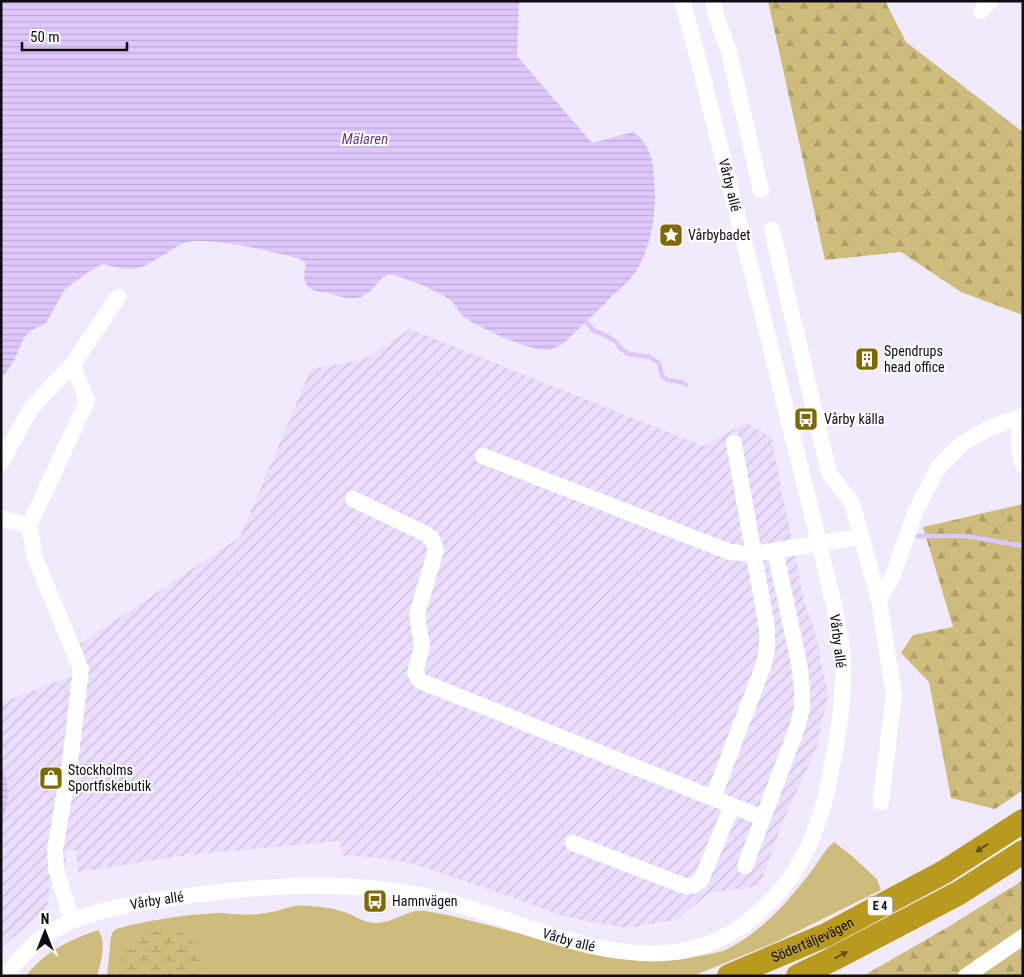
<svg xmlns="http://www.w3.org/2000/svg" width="1024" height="977" viewBox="0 0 1024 977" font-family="'Roboto Condensed',sans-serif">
	<defs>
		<pattern id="industrial-furrows" width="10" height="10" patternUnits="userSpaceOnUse" patternTransform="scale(1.25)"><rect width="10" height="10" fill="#ebdefd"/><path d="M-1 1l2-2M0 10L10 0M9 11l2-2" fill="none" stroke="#c8bdd8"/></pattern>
		<pattern id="forest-firs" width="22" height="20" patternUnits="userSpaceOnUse" patternTransform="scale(1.25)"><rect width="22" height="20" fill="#cdbc7c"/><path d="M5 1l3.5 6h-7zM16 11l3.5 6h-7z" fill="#afa06a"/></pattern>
		<pattern id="wetland-marsh" width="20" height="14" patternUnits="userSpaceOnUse" patternTransform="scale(1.25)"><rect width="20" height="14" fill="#cdbc7c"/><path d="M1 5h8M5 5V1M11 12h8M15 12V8" fill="none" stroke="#afa06a"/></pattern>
		<pattern id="water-rules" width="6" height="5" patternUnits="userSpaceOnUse" patternTransform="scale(1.25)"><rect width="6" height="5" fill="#dec8fb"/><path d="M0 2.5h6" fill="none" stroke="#bdabd6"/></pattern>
	</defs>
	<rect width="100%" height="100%" fill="#f1e9fc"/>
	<polygon fill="url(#industrial-furrows)" points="410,329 703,446 746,423 771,437 804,601 814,628 828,695 816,749 783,821 759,886 709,893 678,919 628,928 566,917 497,892 411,863 389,859 341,855 340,841 187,855 78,872 76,850 66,851 65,869 67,878 49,886 49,898 46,908 1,948 1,820 5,773 1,765 1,703 88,670 79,645 240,537 311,369 365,359"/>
	<g fill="#cdbc7c">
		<path d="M 834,842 L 852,856 L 877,879 L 881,890 L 774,943 L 693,976 L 107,976 L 111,937 L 112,933 L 116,929 C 148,920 183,915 217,913 C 222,912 227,914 232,914 C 244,915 260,915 271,912 C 288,909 291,904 310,906 C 321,907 334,908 344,912 C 357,916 362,923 377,923 C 395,923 408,908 426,911 C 523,928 624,977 723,951 C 761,933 785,905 810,873 C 817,865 826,847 834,842 Z"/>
		<path d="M 98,930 C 107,942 101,963 97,976 L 26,976 C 45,951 70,940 98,930 Z"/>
	</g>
	<g fill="url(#forest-firs)">
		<polygon points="768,1 885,1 906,42 1023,132 1023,315 961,292 901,252 825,260"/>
		<polygon points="1023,504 1023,790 995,809 951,798 929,682 901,653 913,635 953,627 923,527"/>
		<polygon points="1023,880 1023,976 863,976 948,927"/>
	</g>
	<polygon fill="url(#wetland-marsh)" points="161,930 182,933 200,949 203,976 119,976 122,953 133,948 138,939 144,934"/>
	<g fill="url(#water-rules)">
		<path d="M 1,1 L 519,1 L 517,56 L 592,143 L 633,132 C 650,144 653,159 654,179 C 657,210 653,240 638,268 C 632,279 621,288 612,296 C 597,312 581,326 565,342 C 559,346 555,349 548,350 C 532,352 476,327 463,316 C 458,311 455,303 449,299 C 431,288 409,279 389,274 C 379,278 377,286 369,292 C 355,304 339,295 324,292 C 317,291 311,291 307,285 C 302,279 305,270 306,263 L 298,258 C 273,252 206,235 184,243 C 178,245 172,250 167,253 C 138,270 137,273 103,264 L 90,271 L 65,289 L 46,323 L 32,330 L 24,337 L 15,359 L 1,380 Z"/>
		<path d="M 1,765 C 9,782 11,804 1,820 Z"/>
	</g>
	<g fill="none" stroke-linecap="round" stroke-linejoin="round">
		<g stroke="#dec8fb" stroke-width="4.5">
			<polyline points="586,322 594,331 603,334 615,341 621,349 629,354 650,357 659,363 662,375 667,380 682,382 686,385"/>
			<polyline points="910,536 966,536 1023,546"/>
		</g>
		<g stroke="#fff" stroke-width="16">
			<polyline points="713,1 716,16 729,52 761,190"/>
			<polyline points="981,11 990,1"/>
			<polyline points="772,230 829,473 852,503 879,600 894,695 881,802"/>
			<polyline points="1020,417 1019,450 1023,465"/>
			<polyline points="483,456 730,552 754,554 860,537"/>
			<polyline points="1,463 31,408 73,364 118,297"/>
			<polyline points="353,499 426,534 432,539 436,550 417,614 422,646 415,673 420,681 763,818"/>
			<polyline points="1,518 29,526"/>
			<polyline points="879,600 892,578 916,510 938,468 962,444 987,429 1023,416"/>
			<polyline points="713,798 764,664 767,648 767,628 734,443"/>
			<polyline points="573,843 685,886 692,886 701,880 732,806"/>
			<polyline points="745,866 797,728 802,709 802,688 799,663 775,551"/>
			<polyline points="72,921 56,869 55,849 70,762 81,669 35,558 29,526 87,401 73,364"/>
			<path id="s1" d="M 7,976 C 39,922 101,908 158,900 C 250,886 347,877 438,899 C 514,918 596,962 676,952 C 744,943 797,885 818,822 C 827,797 831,771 836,745 C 841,716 844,688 843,658 C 841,631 832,599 826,572 C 814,521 801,469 788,418 C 767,330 744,242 722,154 C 709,103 698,52 682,1"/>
			<polyline points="966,976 1023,937"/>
		</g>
		<g stroke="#b79a1e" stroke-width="24">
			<path id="s2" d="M 729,976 L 826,935 L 944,872 L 1023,821"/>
			<polyline points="798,976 831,960 959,893 1023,852"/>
		</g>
	</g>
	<defs><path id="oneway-solid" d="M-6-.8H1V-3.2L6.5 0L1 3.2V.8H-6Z" transform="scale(1.25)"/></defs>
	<g fill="#635318">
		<use href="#oneway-solid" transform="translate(982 848) rotate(147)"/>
		<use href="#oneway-solid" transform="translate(841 955) rotate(-28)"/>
	</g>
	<defs>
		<g id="sight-square" transform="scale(1.25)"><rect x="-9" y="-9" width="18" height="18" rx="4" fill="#7e6900" stroke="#fff"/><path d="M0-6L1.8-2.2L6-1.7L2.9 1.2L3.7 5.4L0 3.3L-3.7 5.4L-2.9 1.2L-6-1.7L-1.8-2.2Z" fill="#fff"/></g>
		<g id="building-square" transform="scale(1.25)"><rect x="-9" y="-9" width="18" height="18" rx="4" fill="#7e6900" stroke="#fff"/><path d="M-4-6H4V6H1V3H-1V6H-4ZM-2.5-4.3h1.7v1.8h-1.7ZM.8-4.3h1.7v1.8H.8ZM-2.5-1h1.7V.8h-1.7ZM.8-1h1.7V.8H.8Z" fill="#fff"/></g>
		<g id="bus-square" transform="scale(1.25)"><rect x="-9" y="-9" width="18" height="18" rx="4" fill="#7e6900" stroke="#fff"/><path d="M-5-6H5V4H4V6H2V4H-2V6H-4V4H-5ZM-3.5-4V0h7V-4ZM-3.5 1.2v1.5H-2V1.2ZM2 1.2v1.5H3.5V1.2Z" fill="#fff"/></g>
		<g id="shop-square" transform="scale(1.25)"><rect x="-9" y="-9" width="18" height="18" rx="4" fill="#7e6900" stroke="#fff"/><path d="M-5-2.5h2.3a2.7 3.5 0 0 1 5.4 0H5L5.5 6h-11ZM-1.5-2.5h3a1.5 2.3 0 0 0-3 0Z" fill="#fff"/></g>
	</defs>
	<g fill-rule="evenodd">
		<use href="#sight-square" x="671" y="235"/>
		<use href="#building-square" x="867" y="359"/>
		<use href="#bus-square" x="806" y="419"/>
		<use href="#shop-square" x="51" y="778"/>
		<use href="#bus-square" x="375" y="901"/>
	</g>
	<g text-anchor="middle" stroke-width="4" stroke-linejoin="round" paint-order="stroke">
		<rect fill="#fff" stroke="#57555a" stroke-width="1" x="867.5" y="896.5" width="25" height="19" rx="4"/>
		<g font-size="12" font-weight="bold" fill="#0f0c13">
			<text x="880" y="910">E 4</text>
		</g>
		<g font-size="14" fill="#0f0c13" stroke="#fff">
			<text transform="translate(730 185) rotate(76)" y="5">Vårby allé</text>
			<text transform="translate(838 641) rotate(83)" y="5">Vårby allé</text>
			<text dy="5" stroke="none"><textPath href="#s1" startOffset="174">Vårby allé</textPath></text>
			<text dy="5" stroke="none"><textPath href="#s1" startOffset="594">Vårby allé</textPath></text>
			<text dy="5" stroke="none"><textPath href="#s2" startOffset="91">Södertäljevägen</textPath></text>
		</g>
		<g font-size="14" fill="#0f0c13" stroke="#fff" text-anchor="start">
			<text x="688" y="240">Vårbybadet</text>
			<text x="884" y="356">Spendrups<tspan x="884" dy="16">head office</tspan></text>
			<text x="824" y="424">Vårby källa</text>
			<text x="68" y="775">Stockholms<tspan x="68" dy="16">Sportfiskebutik</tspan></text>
			<text x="392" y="906">Hamnvägen</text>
		</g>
		<g font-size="15" font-style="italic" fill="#603c85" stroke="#fff">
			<text x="365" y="144">Mälaren</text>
		</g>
	</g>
	<rect width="1024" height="977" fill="none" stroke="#0f0c13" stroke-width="5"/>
	<g transform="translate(45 932)" stroke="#ffffff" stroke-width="4" paint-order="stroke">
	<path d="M0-4L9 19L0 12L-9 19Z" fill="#0f0c13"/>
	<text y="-8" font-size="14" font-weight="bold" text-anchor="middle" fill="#0f0c13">N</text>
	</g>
	<path d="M22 42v8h105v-8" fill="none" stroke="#0f0c13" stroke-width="2.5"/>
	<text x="30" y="42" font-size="15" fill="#0f0c13" stroke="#ffffff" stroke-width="4" paint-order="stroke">50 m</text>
</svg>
